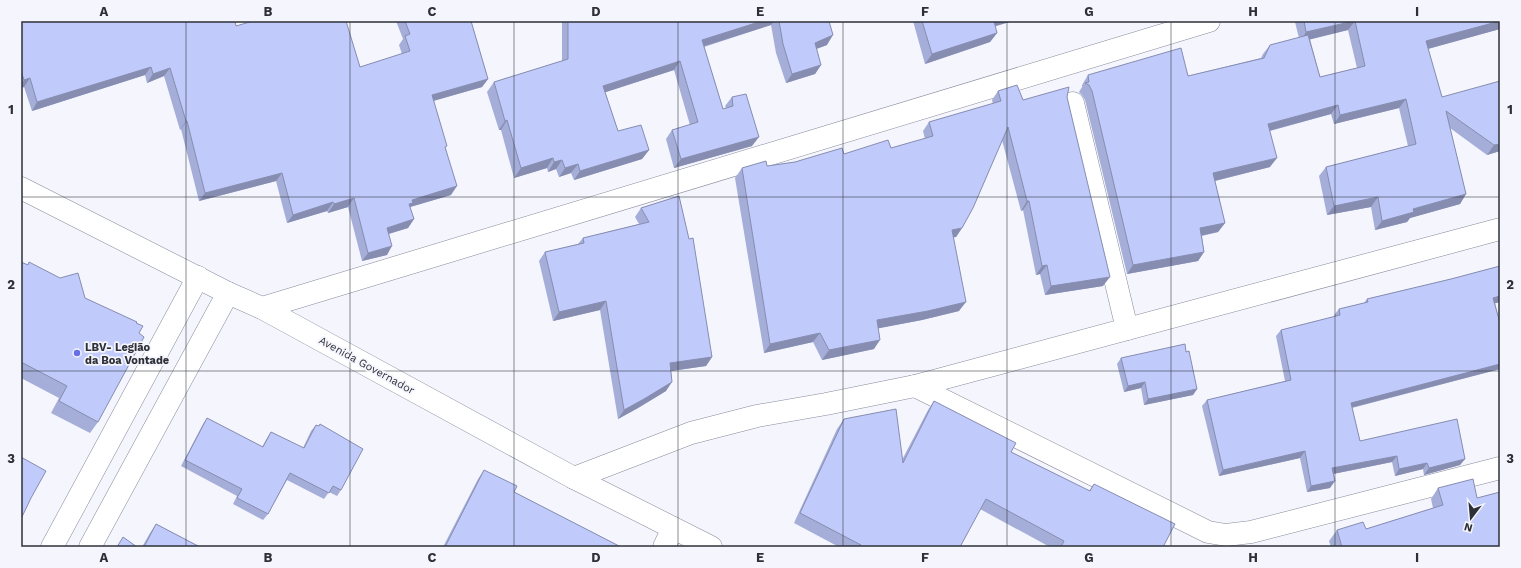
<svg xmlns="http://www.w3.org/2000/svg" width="1521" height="568" viewBox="0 0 1521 568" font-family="'Work Sans',sans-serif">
	<rect width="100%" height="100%" fill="#f4f5fd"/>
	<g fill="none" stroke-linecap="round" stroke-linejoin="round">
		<g stroke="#888c9c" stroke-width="23">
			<g id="minor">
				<polyline points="1073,103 1127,329"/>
				<polyline points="262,308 1209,21"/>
				<polyline points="915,386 1208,532 1226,535 1251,532 1500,468"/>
				<polyline points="574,478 691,433 757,416 826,404 915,386 1500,229"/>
				<polyline points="52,547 198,277"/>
				<polyline points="90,547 228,293"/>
				<polyline points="664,547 673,528"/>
			</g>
		</g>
		<g stroke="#888c9c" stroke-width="23">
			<polyline id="tertiary" points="21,188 228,293 262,308 574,478 711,547"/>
		</g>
		<use href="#minor" stroke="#fff" stroke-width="22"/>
		<use href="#tertiary" stroke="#fff" stroke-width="22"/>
	</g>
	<g fill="#a5aed8" fill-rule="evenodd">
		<polygon points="21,21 236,26 360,67 402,54 399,45 403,39 396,21 471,21 488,79 482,87 433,101 446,149 451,195 410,207 414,219 408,228 389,234 387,255 362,261 348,207 328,213 327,211 287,223 276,181 199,201 181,129 180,130 164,76 147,83 145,75 32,111 24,87 21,88"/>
		<polygon points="562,21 829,21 827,45 816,49 821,65 815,74 786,83 776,53 771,25 704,47 723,109 726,108 725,106 732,97 752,146 674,168 666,139 672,130 690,125 674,70 605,92 618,131 649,150 642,159 574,180 571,173 559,177 556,169 548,172 547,168 514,178 501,130 499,130 487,92 494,82 562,61"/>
		<polygon points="913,21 1013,21 995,26 997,33 990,42 925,64"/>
		<path d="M 1295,21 L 1500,21 L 1500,29 L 1428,49 L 1442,97 L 1500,151 L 1487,155 L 1450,128 L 1466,194 L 1460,204 L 1410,218 L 1407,222 L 1375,230 L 1371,207 L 1327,215 L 1319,176 L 1326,167 L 1408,146 L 1399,108 L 1334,124 L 1331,114 L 1270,131 L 1270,167 L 1215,181 L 1225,223 L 1218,232 L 1202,236 L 1204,252 L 1198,261 L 1127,274 L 1085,100 L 1082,95 L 1079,92 L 1082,87 L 1082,85 L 1088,75 L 1188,76 L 1261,58 L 1263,54 L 1270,45 L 1299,38 L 1295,22 ZM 1348,30 L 1357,68 L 1320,77 L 1310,39 Z"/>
		<polygon points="998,91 1023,100 1067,97 1103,286 1045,295 1040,274 1036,275 1023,210 1021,211 1002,140 962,228 956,237 953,237 959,311 922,320 878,328 874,349 822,360 813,342 764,353 735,178 742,168 767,166 795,162 844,154 891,148 925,139 923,131 929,122 993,104 992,100"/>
		<polygon points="679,196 712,357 706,366 671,371 666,391 638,408 618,419 600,310 553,321 539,261 545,252 578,244 583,238 639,224 635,217 641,208"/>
		<polygon points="21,262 85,298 136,323 139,333 98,422 90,433 51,413 59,398 21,378"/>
		<polygon points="1500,266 1500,302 1495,303 1500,323 1500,369 1352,408 1360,441 1465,459 1460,465 1424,475 1423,469 1395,476 1392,462 1333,474 1330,488 1307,492 1300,458 1219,476 1202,406 1207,400 1285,381 1276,336 1281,330 1335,317 1334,315 1339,309 1364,303 1367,299 1451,279"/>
		<polygon points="1186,352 1197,389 1193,395 1144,405 1141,388 1124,392 1117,364 1121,358"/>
		<polygon points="934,401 1011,452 1089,491 1094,484 1163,547 1050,547 980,509 960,547 839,547 794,523 837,429 844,419 902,460 928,410"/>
		<polygon points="207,418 262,447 267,438 271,432 303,448 311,431 316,425 341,490 337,496 329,492 324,499 287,480 268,514 263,520 233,504 237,496 181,466 203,424"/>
		<polygon points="484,470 514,492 621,547 443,547 478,479"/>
		<polygon points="1438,488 1477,498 1500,547 1331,547 1329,541 1337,530 1366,529 1433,508 1431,499"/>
		<polygon points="156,524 200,547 142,547 150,533"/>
	</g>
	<g fill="#868db0">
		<polygon points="762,21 774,21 771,25 695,49 702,40"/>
		<polygon points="992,21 1013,21 986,29"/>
		<polygon points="1355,21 1348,30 1300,42 1306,32"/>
		<polygon points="1500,21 1500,29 1420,51 1426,41"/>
		<polygon points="997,33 990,42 925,64 932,54"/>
		<polygon points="833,35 827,45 808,52 815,43"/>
		<polygon points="680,61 674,70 597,95 603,86"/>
		<polygon points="821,65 815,74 786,83 792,74"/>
		<polygon points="151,67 145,75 32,111 37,102"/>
		<polygon points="170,68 164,76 147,83 153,74"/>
		<polygon points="30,78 24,87 21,88 21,84 24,80"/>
		<polygon points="488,79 482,87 426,103 432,95"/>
		<polygon points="1406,99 1399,108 1334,124 1340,115"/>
		<polygon points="1338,105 1331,114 1261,133 1268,124"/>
		<polygon points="507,120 501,130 499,130 505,121"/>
		<polygon points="186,121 187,121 181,129 180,130"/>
		<polygon points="759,137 752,146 674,168 681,159"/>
		<polygon points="1500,144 1500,151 1487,155 1494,145"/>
		<polygon points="649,150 642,159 574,180 580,171"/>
		<polygon points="553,158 547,168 514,178 521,168"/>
		<polygon points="1277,158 1270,167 1206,183 1213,173"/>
		<polygon points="562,160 556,169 548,172 554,162"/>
		<polygon points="578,164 571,173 559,177 565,168"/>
		<polygon points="282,173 276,181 199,201 205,193"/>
		<polygon points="457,186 451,195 410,207 404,213 412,200"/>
		<polygon points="1466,194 1460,204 1410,218 1407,222 1375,230 1382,221 1413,209"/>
		<polygon points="1378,197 1371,207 1327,215 1334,206"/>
		<polygon points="354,198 348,207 328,213 334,204"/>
		<polygon points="1027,201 1029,201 1023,210 1021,211"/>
		<polygon points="333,202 327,211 287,223 293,215"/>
		<polygon points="414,219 408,228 381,236 387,228"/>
		<polygon points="1225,223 1218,232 1194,237 1200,228"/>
		<polygon points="962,228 956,237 945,239 952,230"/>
		<polygon points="392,246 387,255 362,261 368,253"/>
		<polygon points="1204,252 1198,261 1127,274 1133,265"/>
		<polygon points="1047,265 1040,274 1036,275 1042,266"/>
		<polygon points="1110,277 1103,286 1045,295 1051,286"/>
		<polygon points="1500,296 1500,302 1489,305 1493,298"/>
		<polygon points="606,301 600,310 553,321 559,312"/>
		<polygon points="966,302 959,311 922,320 870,330 877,320"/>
		<polygon points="820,333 813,342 764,353 770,344"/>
		<polygon points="880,340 874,349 822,360 829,350"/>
		<polygon points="712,357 706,366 664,372 670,363"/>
		<polygon points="1500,364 1500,369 1346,409 1351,403"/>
		<polygon points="672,382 666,391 638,408 618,419 624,410"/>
		<polygon points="1145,382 1141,388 1124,392 1128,386"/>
		<polygon points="1197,389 1193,395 1144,405 1148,399"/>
		<polygon points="1305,451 1300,458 1219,476 1223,470"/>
		<polygon points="1397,456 1392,462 1328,475 1332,468"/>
		<polygon points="1465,459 1460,465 1424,475 1429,468"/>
		<polygon points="1427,463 1423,469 1395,476 1399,469"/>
		<polygon points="1335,481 1330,488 1307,492 1311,486"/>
	</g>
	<g fill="#c0cafb" stroke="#868db0">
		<polygon points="21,21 235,21 236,26 253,21 346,21 360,67 410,51 405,36 410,34 405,21 471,21 488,79 432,95 447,146 445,147 457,186 412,200 413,203 409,204 414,219 387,228 392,246 368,253 354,198 334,204 333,202 293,215 282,173 205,193 187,121 186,121 170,68 153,74 151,67 37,102 30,78 24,80 21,71"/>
		<polygon points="568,21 762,21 702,40 723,109 733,106 732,97 746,94 759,137 681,159 672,130 698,122 680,61 603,86 618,131 641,125 649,150 580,171 578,164 565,168 562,160 554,162 553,158 521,168 507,120 505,121 494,82 568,59"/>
		<polygon points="779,21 829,21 833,35 815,43 821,65 792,74 783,44"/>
		<polygon points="922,21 994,21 997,33 932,54"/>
		<polygon points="1304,21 1354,21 1306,32"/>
		<polygon points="1355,21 1500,21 1426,41 1442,97 1500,81 1500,144 1494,145 1446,111 1466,194 1413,209 1414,212 1382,221 1378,197 1334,206 1326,167 1416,144 1406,99 1340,115 1338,105 1268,124 1277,158 1213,173 1225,223 1200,228 1204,252 1133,265 1092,91 1089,85 1085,83 1089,82 1088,75 1181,48 1188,76 1264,58 1270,45 1308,35 1320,77 1365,66"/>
		<polygon points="1017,85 1023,100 1069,87 1067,97 1110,277 1051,286 1047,265 1042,266 1029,201 1027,201 1008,127 973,208 962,228 952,230 966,302 928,311 877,320 880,340 829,350 820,333 770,344 742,168 766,161 767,166 795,162 842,148 844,154 888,140 891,148 933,136 929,122 1001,101 998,91"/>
		<polygon points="679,196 689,239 693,238 712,357 670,363 672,382 644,399 624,410 606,301 559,312 545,252 584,243 583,238 649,222 641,208"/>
		<polygon points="21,262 28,265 29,262 60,278 78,273 85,298 137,322 136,323 143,326 139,333 144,337 98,422 59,401 67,386 21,362"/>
		<polygon points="1500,266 1500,296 1493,298 1500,323 1500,364 1351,403 1360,441 1457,419 1465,459 1429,468 1427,463 1399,469 1397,456 1332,468 1335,481 1311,486 1305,451 1223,470 1207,400 1291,380 1281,330 1340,315 1339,309 1368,302 1367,299 1451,279"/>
		<polygon points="1185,344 1186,352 1189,351 1197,389 1148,399 1145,382 1128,386 1121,358"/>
		<polygon points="934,401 1016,443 1011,452 1090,491 1094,484 1175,524 1163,547 1061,547 1064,541 986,499 960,547 860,547 861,545 800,513 844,419 896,409 903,463"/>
		<polygon points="207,418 263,447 271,432 304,448 316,425 319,426 320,424 363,449 341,490 333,486 329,493 290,473 268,514 237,498 242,489 185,460"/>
		<polygon points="21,457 46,471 31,498 21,519"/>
		<polygon points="484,470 517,486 514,492 621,547 445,547"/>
		<polygon points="1473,479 1477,498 1500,492 1500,547 1342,547 1337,530 1363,522 1366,529 1443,505 1438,488"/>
		<polygon points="156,524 200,547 144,547"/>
		<polygon points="123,537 137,547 117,547"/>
	</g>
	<path fill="none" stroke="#2e3037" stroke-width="1" stroke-opacity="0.55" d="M 186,21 L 186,547M 350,21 L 350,547M 514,21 L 514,547M 678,21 L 678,547M 843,21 L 843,547M 1007,21 L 1007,547M 1171,21 L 1171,547M 1335,21 L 1335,547M 21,197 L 1500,197M 21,371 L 1500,371"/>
	<circle fill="#666fe8" stroke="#f4f5fd" stroke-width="1.5" cx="77" cy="353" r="4"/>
	<g text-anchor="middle" stroke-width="3.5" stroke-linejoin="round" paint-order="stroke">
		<g font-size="11" font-weight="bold" fill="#2e3037" stroke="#f4f5fd" text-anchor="start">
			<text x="85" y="351">LBV- Legião<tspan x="85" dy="13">da Boa Vontade</tspan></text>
		</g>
		<g font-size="11" fill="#2e3037" stroke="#f4f5fd">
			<text transform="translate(367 365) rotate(29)" y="4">Avenida Governador</text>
		</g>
	</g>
	<rect width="1521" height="568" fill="none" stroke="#f4f5fd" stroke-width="44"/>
	<g transform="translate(1471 518) rotate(196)" stroke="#f4f5fd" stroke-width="3" paint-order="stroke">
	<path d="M0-3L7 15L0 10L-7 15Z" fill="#2e3037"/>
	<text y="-6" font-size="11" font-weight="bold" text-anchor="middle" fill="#2e3037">N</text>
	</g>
	<rect x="22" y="22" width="1477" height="524" fill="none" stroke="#2e3037" stroke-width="1.5"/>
	<g font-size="13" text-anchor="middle" font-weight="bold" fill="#2e3037">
		<text x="104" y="16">A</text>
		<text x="268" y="16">B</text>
		<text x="432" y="16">C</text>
		<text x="596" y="16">D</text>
		<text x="760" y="16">E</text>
		<text x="925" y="16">F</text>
		<text x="1089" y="16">G</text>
		<text x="1253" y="16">H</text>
		<text x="1417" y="16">I</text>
		<text x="11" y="114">1</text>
		<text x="1510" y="114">1</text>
		<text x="11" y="289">2</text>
		<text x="1510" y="289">2</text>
		<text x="11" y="463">3</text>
		<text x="1510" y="463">3</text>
		<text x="104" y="562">A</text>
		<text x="268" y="562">B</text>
		<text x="432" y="562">C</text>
		<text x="596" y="562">D</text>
		<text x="760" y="562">E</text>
		<text x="925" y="562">F</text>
		<text x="1089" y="562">G</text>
		<text x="1253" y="562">H</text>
		<text x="1417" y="562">I</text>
	</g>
</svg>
